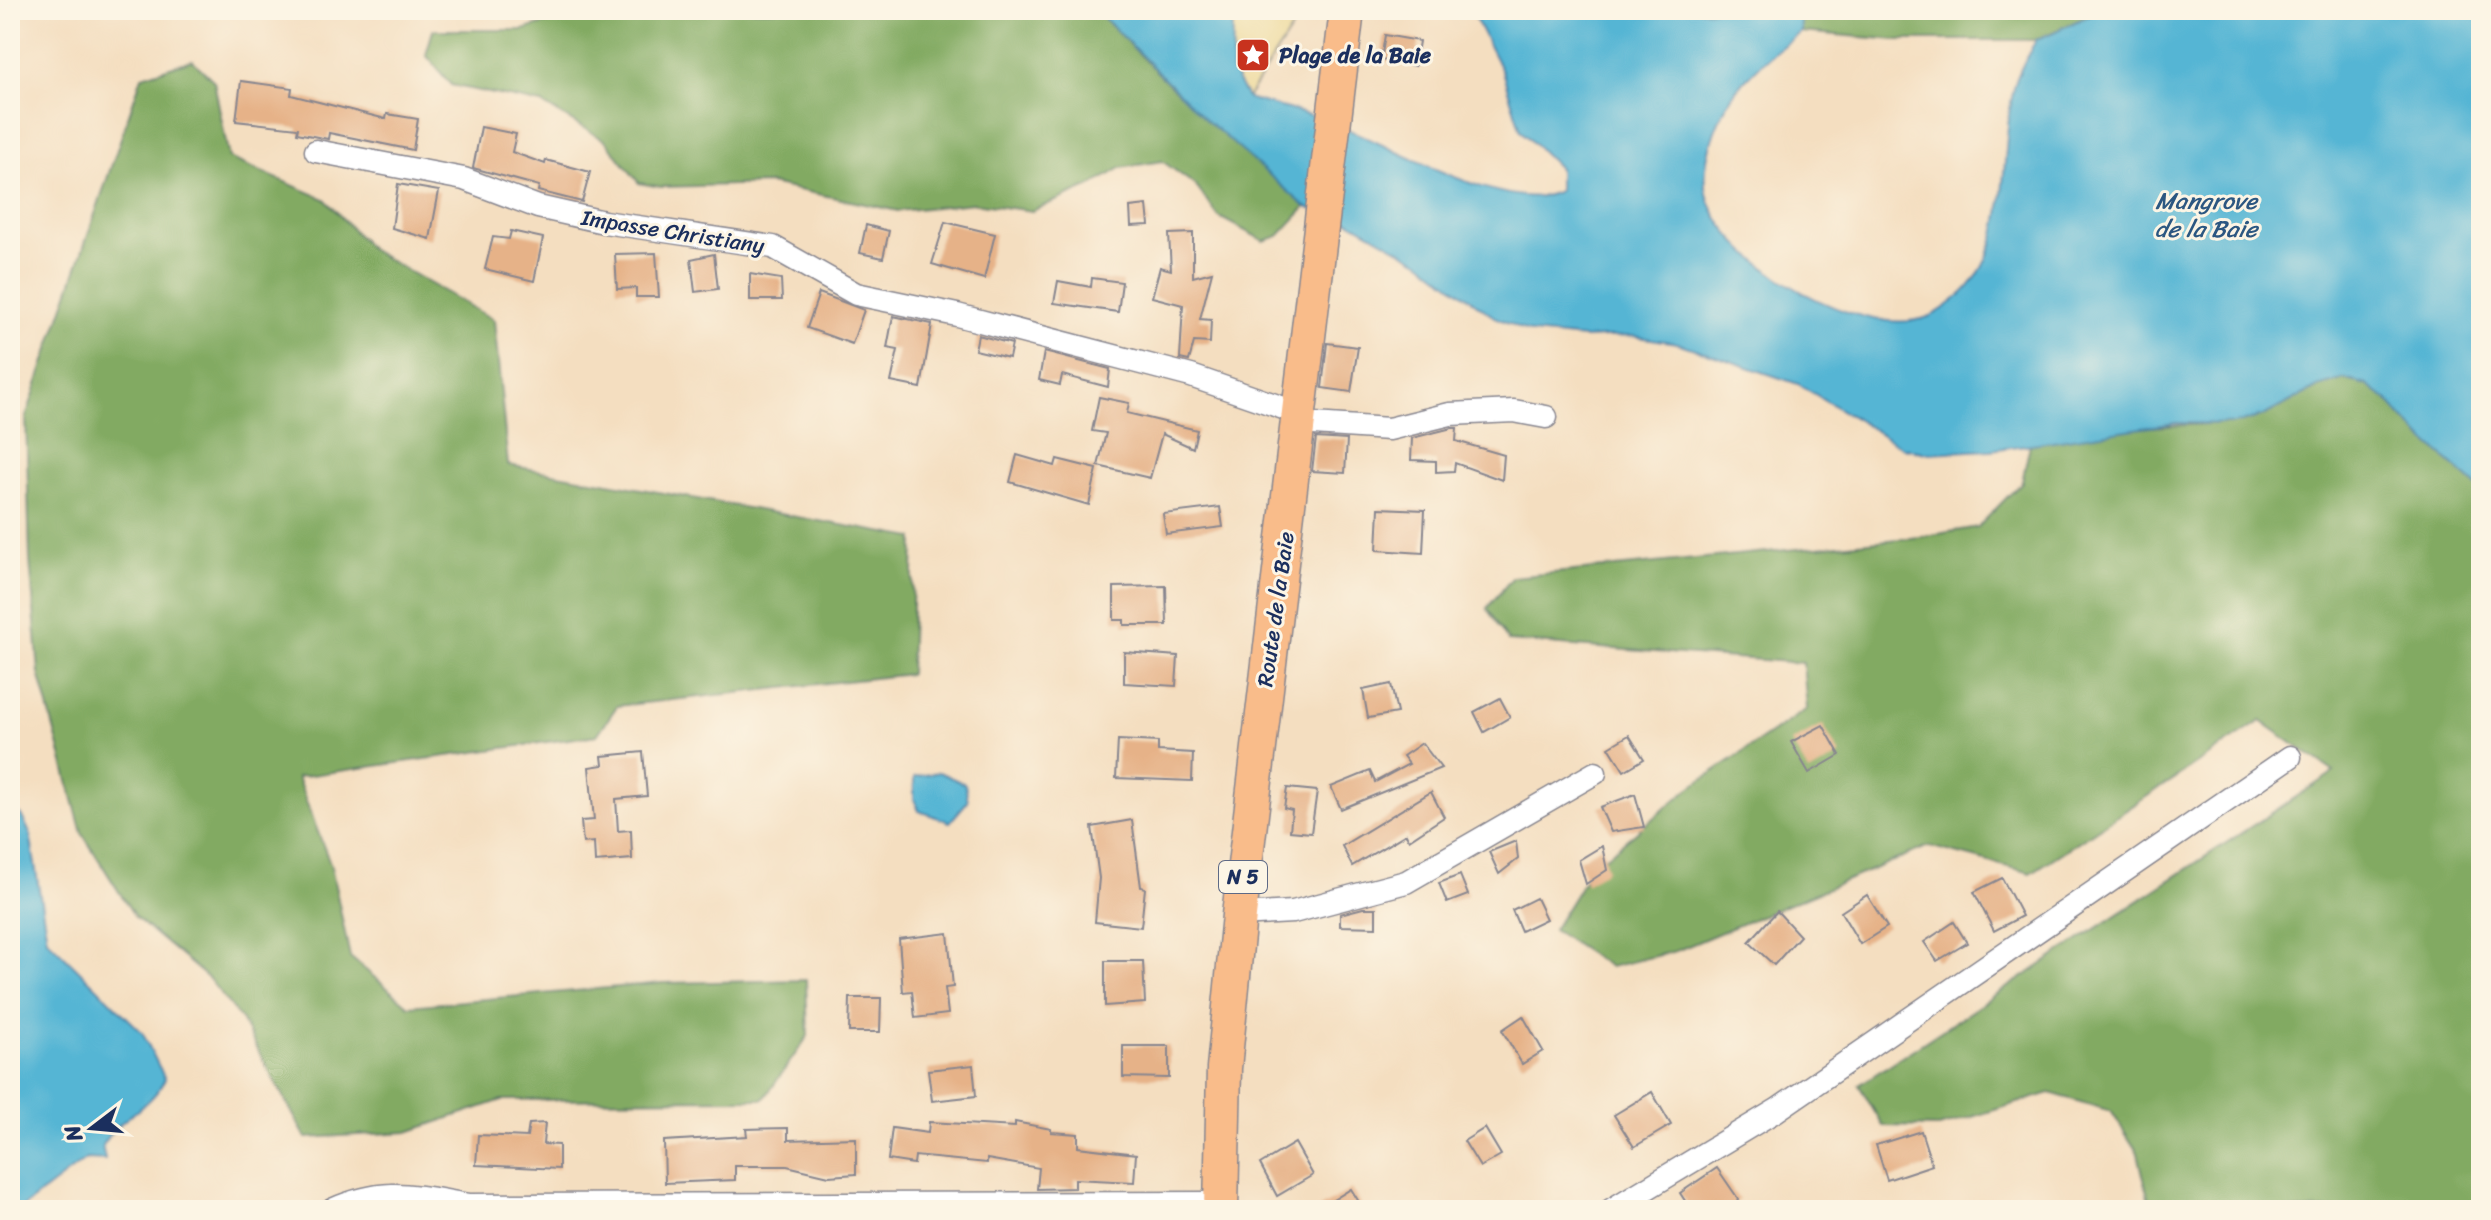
<svg xmlns="http://www.w3.org/2000/svg" width="2491" height="1220" viewBox="0 0 2491 1220" font-family="Sriracha,sans-serif">
	<rect width="100%" height="100%" fill="#fcf5e5"/>
	<filter id="ink" filterUnits="userSpaceOnUse"><feTurbulence type="fractalNoise" baseFrequency=".0125" numOctaves="2"/><feDisplacementMap in="SourceGraphic" scale="16" xChannelSelector="R" yChannelSelector="G"/><feConvolveMatrix kernelMatrix="1 2 1 2 8 2 1 2 1" color-interpolation-filters="sRGB"/></filter>
	<filter id="wash" filterUnits="userSpaceOnUse"><feTurbulence type="fractalNoise" baseFrequency=".006" numOctaves="4" result="noise"/><feDisplacementMap in="SourceGraphic" scale="32" xChannelSelector="R" yChannelSelector="G"/><feGaussianBlur stdDeviation="1.8" result="paint"/><feColorMatrix in="noise" values="0 0 0 0 0 0 0 0 0 0 0 0 0 0 0 0 0 1.4 0 .05"/><feComposite in="paint" operator="in"/></filter>
	<g filter="url(#wash)">
		<rect width="100%" height="100%" fill="#f4dec0"/>
		<g fill="#82aa62" stroke="#4e6c60" stroke-width="2">
			<polygon points="589,10 1096,10 1170,85 1306,207 1279,236 1264,241 1219,217 1195,185 1162,161 1121,168 1091,186 1032,211 973,203 898,211 770,184 661,187 639,183 606,141 542,104 451,85 426,55 433,30 523,30"/>
			<polygon points="1795,10 2101,10 2036,40 1897,40 1801,32 1800,14"/>
			<polygon points="192,60 214,81 229,158 325,199 371,250 494,320 508,465 914,538 910,674 617,706 597,735 297,777 331,866 350,957 409,1006 663,983 806,980 808,1036 764,1099 502,1100 408,1132 306,1138 242,1021 209,979 135,917 82,833 39,673 30,560 26,417 142,76"/>
			<polygon points="2344,379 2367,385 2387,400 2417,433 2481,490 2481,1210 2151,1210 2138,1153 2111,1111 2050,1093 1939,1127 1883,1126 1859,1085 2334,772 2261,721 2031,873 1929,846 1676,951 1610,967 1553,930 1591,869 1691,787 1807,709 1803,663 1508,641 1487,608 1513,577 1920,537 1978,527 2022,482 2030,444 2132,428 2205,424 2263,416 2318,387"/>
		</g>
		<polygon fill="#eeda9e" stroke="#84847e" stroke-width="2" points="1233,10 1304,10 1247,98 1232,71"/>
		<g fill="#55b5d4" stroke="#387299" stroke-width="2">
			<path d="M 1096,10 L 1233,10 L 1232,71 L 1247,98 C 1275,106 1303,112 1330,122 C 1382,140 1509,218 1559,191 L 1559,168 L 1521,131 L 1502,71 L 1471,10 L 1795,10 L 1800,14 L 1801,32 C 1782,46 1763,61 1746,79 C 1721,104 1698,162 1708,197 C 1728,264 1861,341 1928,317 C 1939,313 1955,300 1963,293 C 2015,243 1998,147 2015,84 C 2019,69 2029,54 2036,40 L 2101,10 L 2481,10 L 2481,490 L 2417,433 L 2387,400 L 2367,385 L 2344,379 L 2318,387 L 2263,416 L 2235,424 L 2176,423 L 1991,450 L 1925,453 L 1904,448 L 1798,384 L 1677,343 L 1632,336 L 1584,338 L 1532,333 L 1494,317 L 1421,262 L 1351,222 L 1306,207 L 1205,119 Z"/>
			<polygon points="939,772 965,784 968,801 950,822 919,811 914,799 914,777"/>
			<path d="M 10,806 L 21,815 L 30,833 L 47,939 L 142,1032 L 165,1079 C 149,1111 120,1115 102,1145 L 105,1160 L 86,1159 L 19,1210 L 10,1210 Z"/>
		</g>
		<g id="blocks">
			<g fill="#e6b288">
				<polygon points="1385,35 1419,41 1415,66 1381,60"/>
				<polygon points="241,81 292,88 291,95 386,119 387,114 418,119 413,150 329,133 328,139 297,133 298,128 236,121"/>
				<polygon points="481,127 516,134 512,152 545,164 546,160 590,172 582,202 538,191 539,186 473,168"/>
				<polygon points="398,184 439,191 430,239 392,228"/>
				<polygon points="1147,205 1149,225 1131,226 1130,207"/>
				<polygon points="945,222 995,234 984,279 932,264"/>
				<polygon points="866,225 889,231 883,258 860,253"/>
				<polygon points="511,231 543,238 534,281 485,269 493,237 509,239"/>
				<polygon points="1193,233 1193,277 1212,272 1200,319 1211,320 1210,343 1194,342 1189,361 1180,359 1183,305 1152,297 1160,267 1171,270 1169,234"/>
				<polygon points="656,253 659,297 636,297 636,288 617,289 615,254"/>
				<polygon points="714,254 718,289 695,292 691,259"/>
				<polygon points="750,274 781,279 782,300 750,300"/>
				<polygon points="1092,278 1122,282 1118,312 1054,303 1058,281 1091,287"/>
				<polygon points="819,293 864,310 852,344 807,328"/>
				<polygon points="893,316 932,324 921,388 891,382 898,350 887,348"/>
				<polygon points="978,335 1012,344 1009,358 975,350"/>
				<polygon points="1327,343 1358,347 1351,392 1322,388"/>
				<polygon points="1044,352 1110,369 1108,387 1062,375 1060,385 1039,380"/>
				<polygon points="1099,397 1129,403 1127,413 1197,430 1193,448 1162,434 1150,478 1098,466 1106,433 1092,431"/>
				<polygon points="1452,428 1457,428 1456,441 1504,455 1502,480 1455,463 1454,471 1436,472 1436,461 1411,460 1412,438"/>
				<polygon points="1316,438 1347,440 1345,473 1312,471"/>
				<polygon points="1017,455 1055,466 1057,459 1097,469 1089,505 1010,482"/>
				<polygon points="1220,507 1223,527 1166,534 1163,514"/>
				<polygon points="1379,508 1425,510 1423,553 1377,550"/>
				<polygon points="1166,586 1167,625 1124,625 1124,620 1114,620 1114,587"/>
				<polygon points="1124,652 1178,656 1176,686 1124,683"/>
				<polygon points="1391,684 1397,713 1368,718 1363,690"/>
				<polygon points="1500,698 1510,717 1484,732 1474,712"/>
				<polygon points="1823,725 1840,755 1809,773 1791,742"/>
				<polygon points="1629,735 1644,759 1624,771 1609,747"/>
				<polygon points="1118,740 1158,742 1158,751 1193,753 1192,781 1116,778"/>
				<polygon points="1422,743 1441,768 1341,809 1331,787 1370,771 1375,782 1409,764 1403,756"/>
				<polygon points="643,752 647,796 616,799 618,831 631,830 632,859 595,862 594,842 583,843 581,821 594,820 589,767 603,765 602,756"/>
				<polygon points="1287,788 1317,791 1311,833 1290,831 1292,810 1284,808"/>
				<polygon points="1431,792 1444,817 1409,840 1406,834 1352,866 1342,846"/>
				<polygon points="1635,794 1644,827 1611,832 1600,807"/>
				<polygon points="1132,820 1141,887 1145,888 1141,927 1095,922 1099,878 1092,827"/>
				<polygon points="1516,841 1518,859 1499,874 1489,852"/>
				<polygon points="1602,846 1607,870 1586,884 1579,860"/>
				<polygon points="1460,875 1468,895 1447,903 1439,883"/>
				<polygon points="2002,878 2022,916 1994,931 1974,892"/>
				<polygon points="1867,895 1887,927 1860,944 1841,912"/>
				<polygon points="1536,898 1546,919 1521,931 1512,910"/>
				<polygon points="1363,908 1376,908 1376,927 1340,926 1340,914"/>
				<polygon points="1777,911 1800,936 1774,965 1749,942"/>
				<polygon points="1954,922 1967,943 1937,961 1924,942"/>
				<polygon points="948,933 953,987 945,988 948,1014 915,1018 912,991 903,992 899,939"/>
				<polygon points="1105,961 1143,961 1145,1003 1105,1006"/>
				<polygon points="850,998 881,998 880,1032 849,1032"/>
				<polygon points="1523,1016 1543,1051 1522,1064 1502,1030"/>
				<polygon points="1123,1046 1169,1046 1169,1078 1123,1077"/>
				<polygon points="973,1065 976,1096 932,1101 928,1070"/>
				<polygon points="1652,1092 1671,1125 1634,1147 1614,1115"/>
				<polygon points="929,1122 1015,1127 1015,1122 1051,1129 1051,1132 1078,1134 1078,1147 1136,1154 1134,1182 1075,1179 1075,1188 1037,1189 1039,1168 987,1159 987,1163 915,1156 914,1164 888,1160 892,1128 928,1133"/>
				<polygon points="545,1123 543,1144 559,1145 559,1169 476,1165 478,1135 527,1137 529,1124"/>
				<polygon points="788,1128 788,1140 856,1138 856,1174 829,1176 787,1166 735,1166 735,1180 665,1183 664,1141 747,1136 746,1129"/>
				<polygon points="1485,1128 1501,1155 1480,1167 1464,1141"/>
				<polygon points="1921,1131 1932,1165 1887,1180 1876,1145"/>
				<polygon points="1295,1143 1313,1175 1277,1196 1260,1164"/>
				<polygon points="1717,1168 1739,1200 1724,1210 1691,1210 1680,1193"/>
				<polygon points="1351,1189 1364,1210 1317,1210"/>
			</g>
		</g>
	</g>
	<g filter="url(#ink)">
		<use href="#blocks" fill-opacity="0" stroke="#88868f" stroke-width="2"/>
		<g fill="none" stroke-linecap="round" stroke-linejoin="round">
			<g stroke="#88868f" stroke-width="25">
				<g id="minor">
					<polyline points="316,151 464,179 538,207 604,222 773,247 856,294 957,315 1191,376 1298,413"/>
					<polyline points="1298,423 1389,429 1450,414 1514,411 1546,417"/>
					<polyline points="1239,915 1293,912 1406,882 1595,773"/>
					<path d="M 332,1210 C 387,1186 413,1196 470,1205 L 1220,1203"/>
					<polyline points="1611,1210 1777,1110 2290,757"/>
				</g>
			</g>
			<g stroke="#88868f" stroke-width="37">
				<polyline id="primary" points="1221,1210 1224,1068 1239,915 1347,10"/>
			</g>
			<use href="#minor" stroke="#fff" stroke-width="22"/>
			<use href="#primary" stroke="#f9bc8a" stroke-width="34"/>
		</g>
	</g>
	<defs>
		<g id="sight-square" transform="scale(1.8)"><rect x="-9" y="-9" width="18" height="18" rx="4" fill="#c8321e" stroke="#fcf5e5"/><path d="M0-6L1.8-2.2L6-1.7L2.9 1.2L3.7 5.4L0 3.3L-3.7 5.4L-2.9 1.2L-6-1.7L-1.8-2.2Z" fill="#fff"/></g>
	</defs>
	<g fill-rule="evenodd">
		<use href="#sight-square" x="1253" y="55"/>
	</g>
	<g text-anchor="middle" stroke-width="6" stroke-linejoin="round" paint-order="stroke">
		<rect fill="#fcf5e5" stroke="#5e6a86" stroke-width="2" x="1219" y="861" width="48" height="32" rx="6"/>
		<g font-size="20" font-weight="bold" fill="#1b2f5e">
			<text x="1243" y="884">N 5</text>
		</g>
		<g font-size="22" font-weight="bold" fill="#1b2f5e" stroke="#fcf5e5" text-anchor="start">
			<text x="1279" y="63">Plage de la Baie</text>
		</g>
		<g font-size="22" fill="#1b2f5e" stroke="#fcf5e5">
			<text transform="translate(673 231) rotate(9)" y="8">Impasse Christiany</text>
			<text transform="translate(1275 609) rotate(-82)" y="8">Route de la Baie</text>
		</g>
		<g font-size="24" font-style="italic" fill="#2c5781" stroke="#fcf5e5">
			<text x="2206" y="209">Mangrove<tspan x="2206" dy="28">de la Baie</tspan></text>
		</g>
	</g>
	<rect width="2491" height="1220" fill="none" stroke="#fcf5e5" stroke-width="40"/>
	<g transform="translate(92 1128) rotate(254)" stroke="#fcf5e5" stroke-width="6" paint-order="stroke">
	<path d="M0-6L14 30L0 20L-14 30Z" fill="#1b2f5e"/>
	<text y="-12" font-size="22" font-weight="bold" text-anchor="middle" fill="#1b2f5e">N</text>
	</g>
</svg>
